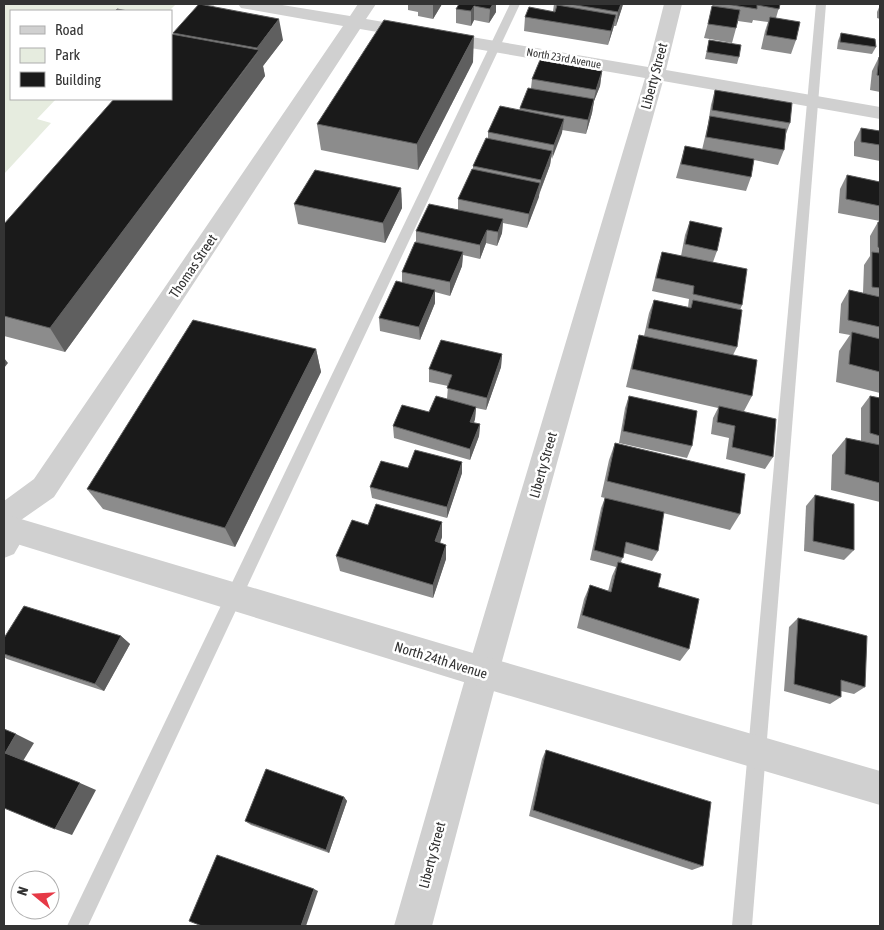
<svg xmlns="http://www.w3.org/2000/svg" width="884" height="930" viewBox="0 0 884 930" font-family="'Asap Condensed',sans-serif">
	<rect width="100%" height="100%" fill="#fff"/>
	<polygon fill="#e6ecdf" points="4,4 176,4 169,11 11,11 11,99 56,99 37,119 51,123 4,174"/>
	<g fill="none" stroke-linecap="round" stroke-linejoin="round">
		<g fill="#d0d0d0" fill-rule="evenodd">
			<polygon points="205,4 215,4 175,51 171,52 171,43"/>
			<polygon points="510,4 520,4 88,926 67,926"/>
			<polygon points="816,4 826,4 752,926 732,926"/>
		</g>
		<polygon fill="#d0d0d0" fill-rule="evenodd" points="238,4 276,4 350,16 358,4 376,4 366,19 648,67 664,4 682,4 666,70 880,107 880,119 663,81 499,672 432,926 394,926 467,672 645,78 360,29 54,497 21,520 24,521 28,530 14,554 4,558 4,501 34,479 343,26 247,9 241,8"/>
		<polygon fill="#d0d0d0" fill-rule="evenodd" points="4,514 483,656 880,771 880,805 483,688 4,540"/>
	</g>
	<g fill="#8c8c8c">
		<polygon points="408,4 442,4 433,19 418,16 418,12 408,10"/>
		<polygon points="496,4 496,12 489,23 474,20 471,26 456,23 456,9"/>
		<polygon points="554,4 623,4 616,26 614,26 608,45 524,31 525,17 553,11"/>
		<polygon points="713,4 780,4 776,18 796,40 791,54 761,49 765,31 768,22 753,20 752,23 738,21 732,43 704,38"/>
		<polygon points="880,5 880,19 877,18 877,12"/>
		<polygon points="171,33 172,34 174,35 173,33 283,40 263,66 265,76 65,352 4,336 4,224 171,99"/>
		<polygon points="841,33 876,47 872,54 837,49 838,41"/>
		<polygon points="709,40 739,57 737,64 705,59"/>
		<polygon points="879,57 880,57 880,92 870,90 872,71"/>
		<polygon points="473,62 418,170 321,150 317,124"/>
		<polygon points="602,71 600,86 594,101 592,113 586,134 562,130 551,159 550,165 527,228 503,223 502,233 497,246 486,243 480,259 463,255 462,266 450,296 435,292 435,303 420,340 380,331 379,318 402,282 402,272 416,242 416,231 458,210 458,199 473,169 473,166 488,138 488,132 519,110 520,108 531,88 532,79"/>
		<polygon points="715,90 790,123 786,134 784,150 778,165 754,160 751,177 746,191 676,178 685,146 702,150 708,124 711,105"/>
		<polygon points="861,128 880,131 880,161 854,156 854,142"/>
		<polygon points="847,175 880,182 880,221 838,213 840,189"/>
		<polygon points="401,188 402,208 385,243 298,224 294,204"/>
		<polygon points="690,221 717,251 713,262 742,305 740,310 737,347 733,355 752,396 744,411 773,457 765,469 726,459 729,438 711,434 713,418 718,408 626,387 634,354 639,335 644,336 649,313 654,300 688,307 689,299 652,291 658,265 662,252 681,256 685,235"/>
		<polygon points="878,222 880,222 880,393 836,382 839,351 850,335 839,333 841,304 849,290 863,293 864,265 870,256 870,236"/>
		<polygon points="316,349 321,372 235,547 103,509 87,489"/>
		<polygon points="502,354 501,367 486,410 476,408 475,419 474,423 480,424 479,436 470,460 394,438 393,426 429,412 447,399 448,386 429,382 429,369"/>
		<polygon points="629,396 692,446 687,458 619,443 625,408"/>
		<polygon points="870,396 880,398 880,502 831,490 832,455 846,438 861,441 861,408"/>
		<polygon points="615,443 740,514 730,530 663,513 658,551 652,561 624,553 621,562 658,587 689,649 680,661 577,628 584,599 590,585 608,591 612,576 616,567 590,560 601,508 605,498 601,497 609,460"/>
		<polygon points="462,462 462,473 447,518 372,498 370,487"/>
		<polygon points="815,495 854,550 844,560 804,551 806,506"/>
		<polygon points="442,522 442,537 440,543 446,559 433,598 340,571 336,556 368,525"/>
		<polygon points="798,618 865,687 854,694 841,691 841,697 830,704 784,691 789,627"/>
		<polygon points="121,636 130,644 104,691 7,659 4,657 4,638"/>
		<polygon points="546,750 703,866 692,870 529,816 542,759"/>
		<polygon points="344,797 347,801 329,853 251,825 245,821"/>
	</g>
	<g fill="#5f5f5f">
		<polygon points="434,4 442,4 433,19 433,5"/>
		<polygon points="493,4 496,4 496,12 489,23 490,9"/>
		<polygon points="621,4 623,4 622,8 616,26 618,12"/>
		<polygon points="474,6 474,20 471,26 471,11"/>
		<polygon points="616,15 613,29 608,45 611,31"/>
		<polygon points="279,19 283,40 263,66 265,76 65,352 50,328 258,52 257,48"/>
		<polygon points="474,36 473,62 418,170 417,144"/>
		<polygon points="602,71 600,86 594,101 592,113 586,134 588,120 593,103 596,90"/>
		<polygon points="564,119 562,133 552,159 554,145"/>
		<polygon points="552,151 550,165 539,194 541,180"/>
		<polygon points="540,183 539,197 527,228 529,214"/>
		<polygon points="401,188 402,208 385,243 383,223"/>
		<polygon points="503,219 502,233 497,246 498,232"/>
		<polygon points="487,230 486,243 480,259 480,245"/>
		<polygon points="463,252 462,266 450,296 450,282"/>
		<polygon points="435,290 435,303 420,340 419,327"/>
		<polygon points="316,349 321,372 235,547 225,528"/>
		<polygon points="502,354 501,367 486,410 487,398"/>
		<polygon points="4,358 8,363 4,368"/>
		<polygon points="476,407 475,419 469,434 470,422"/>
		<polygon points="480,424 479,436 470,460 470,449"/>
		<polygon points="462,462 462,473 447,518 447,507"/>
		<polygon points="442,522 442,537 435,556 435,541"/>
		<polygon points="446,545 446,559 433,598 433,585"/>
		<polygon points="121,636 130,644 104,691 95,684"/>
		<polygon points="16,734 34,743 23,761 5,753"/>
		<polygon points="80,783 96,790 72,835 55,829"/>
		<polygon points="344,797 347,801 329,853 326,850"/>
		<polygon points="314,889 318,891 306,926 301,926"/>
	</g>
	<g fill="#1a1a1a" stroke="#5f5f5f">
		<polygon points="199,4 279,19 257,48 173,33"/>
		<polygon points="459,4 493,4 490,9 474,6 471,11 456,9"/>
		<polygon points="570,4 621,4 618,12"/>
		<polygon points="726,4 780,4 779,9 757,5 757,9"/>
		<polygon points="557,5 616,15 611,31 525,17 529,7 555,12"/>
		<polygon points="712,6 740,10 736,28 708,24"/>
		<polygon points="117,9 128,11 115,11"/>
		<polygon points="770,17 800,22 796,40 766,35"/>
		<polygon points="384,20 474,36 417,144 317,124"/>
		<polygon points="841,33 875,39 876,47 840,42"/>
		<polygon points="171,34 259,50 50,328 4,316 4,224 114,99 171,99"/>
		<polygon points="709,40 741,45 739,57 707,52"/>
		<polygon points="879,57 880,57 880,76 877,75"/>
		<polygon points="540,60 602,71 596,90 532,79"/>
		<polygon points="528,88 594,99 588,120 520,108"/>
		<polygon points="715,90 792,103 790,123 712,110"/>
		<polygon points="500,106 564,119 554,145 488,132"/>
		<polygon points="710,116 786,129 784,150 706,137"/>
		<polygon points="861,128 880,131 880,145 861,142"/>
		<polygon points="486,138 552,151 541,180 473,166"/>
		<polygon points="685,146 754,159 751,177 681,164"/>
		<polygon points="472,169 540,183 529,214 458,199"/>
		<polygon points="315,170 401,188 383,223 294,204"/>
		<polygon points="847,175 880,182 880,206 846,199"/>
		<polygon points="429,204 503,219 498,232 487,230 480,245 416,231"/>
		<polygon points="690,221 722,228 717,251 685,244"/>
		<polygon points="878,222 880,222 880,248 878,247"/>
		<polygon points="415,242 463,252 450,282 402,272"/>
		<polygon points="662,252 747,269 742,305 693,294 694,286 656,278"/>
		<polygon points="872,252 880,253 880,288 872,287"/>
		<polygon points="396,281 435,290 419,327 379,318"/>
		<polygon points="849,290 880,297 880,327 848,320"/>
		<polygon points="654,300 691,308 693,300 742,310 737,347 648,328"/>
		<polygon points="193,320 316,349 225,528 87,489"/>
		<polygon points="852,332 880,339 880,372 849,364"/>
		<polygon points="639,335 757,360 752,396 632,369"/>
		<polygon points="441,340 502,354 487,398 447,388 452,375 429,369"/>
		<polygon points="436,396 476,407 470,422 480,424 470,449 393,426 402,405 429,412"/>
		<polygon points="629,396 697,411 692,446 623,431"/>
		<polygon points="870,396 880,398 880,436 870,433"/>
		<polygon points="719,406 776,419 773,457 732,447 735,426 717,422"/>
		<polygon points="846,438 880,445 880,483 845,474"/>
		<polygon points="615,443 745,474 740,514 607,481"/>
		<polygon points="415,450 462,462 447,507 370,487 381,461 408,468"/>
		<polygon points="815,495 854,504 854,550 813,541"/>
		<polygon points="605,498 664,512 658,551 626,542 623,558 594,550"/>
		<polygon points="376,504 442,522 435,541 446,545 433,585 336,556 352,520 368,525"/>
		<polygon points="618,562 661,574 658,587 699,599 689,649 582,615 590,585 611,592"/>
		<polygon points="24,606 121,636 95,684 4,654 4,638"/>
		<polygon points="798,618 867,636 865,687 841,680 841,697 794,684"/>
		<polygon points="4,729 16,734 5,753 80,783 55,829 4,808"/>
		<polygon points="546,750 711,802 703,866 533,810"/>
		<polygon points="266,769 344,797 326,850 245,821"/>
		<polygon points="217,855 314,889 301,926 202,926 189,921"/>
	</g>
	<g text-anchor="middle" stroke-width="5" stroke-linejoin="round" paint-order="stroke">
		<g font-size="11" fill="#333" stroke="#fff">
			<text transform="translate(564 58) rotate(10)" y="4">North 23rd Avenue</text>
		</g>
		<g font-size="14" fill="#333" stroke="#fff">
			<text transform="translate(654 76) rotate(-75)" y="5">Liberty Street</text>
			<text transform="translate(193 266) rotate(-56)" y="5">Thomas Street</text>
			<text transform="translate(543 465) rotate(-74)" y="5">Liberty Street</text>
			<text transform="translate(441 660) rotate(17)" y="5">North 24th Avenue</text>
			<text transform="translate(432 855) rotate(-75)" y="5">Liberty Street</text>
		</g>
	</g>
	<rect width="884" height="930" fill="none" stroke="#333333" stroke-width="10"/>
	<rect x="10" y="10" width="162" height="90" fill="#ffffff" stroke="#adadad"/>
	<rect x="20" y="26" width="25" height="8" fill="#d0d0d0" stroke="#adadad"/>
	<text x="55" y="35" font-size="15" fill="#333333">Road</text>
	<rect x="20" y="48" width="25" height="15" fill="#e6ecdf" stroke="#adadad"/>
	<text x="55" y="60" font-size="15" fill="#333333">Park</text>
	<rect x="20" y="72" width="25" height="15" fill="#1a1a1a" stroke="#adadad"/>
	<text x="55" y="85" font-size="15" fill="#333333">Building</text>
	<g transform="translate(35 895) rotate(288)"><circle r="24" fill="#ffffff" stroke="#adadad"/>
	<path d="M0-4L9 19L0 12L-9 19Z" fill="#e63946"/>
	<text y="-8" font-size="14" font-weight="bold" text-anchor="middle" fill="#333333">N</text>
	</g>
</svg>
